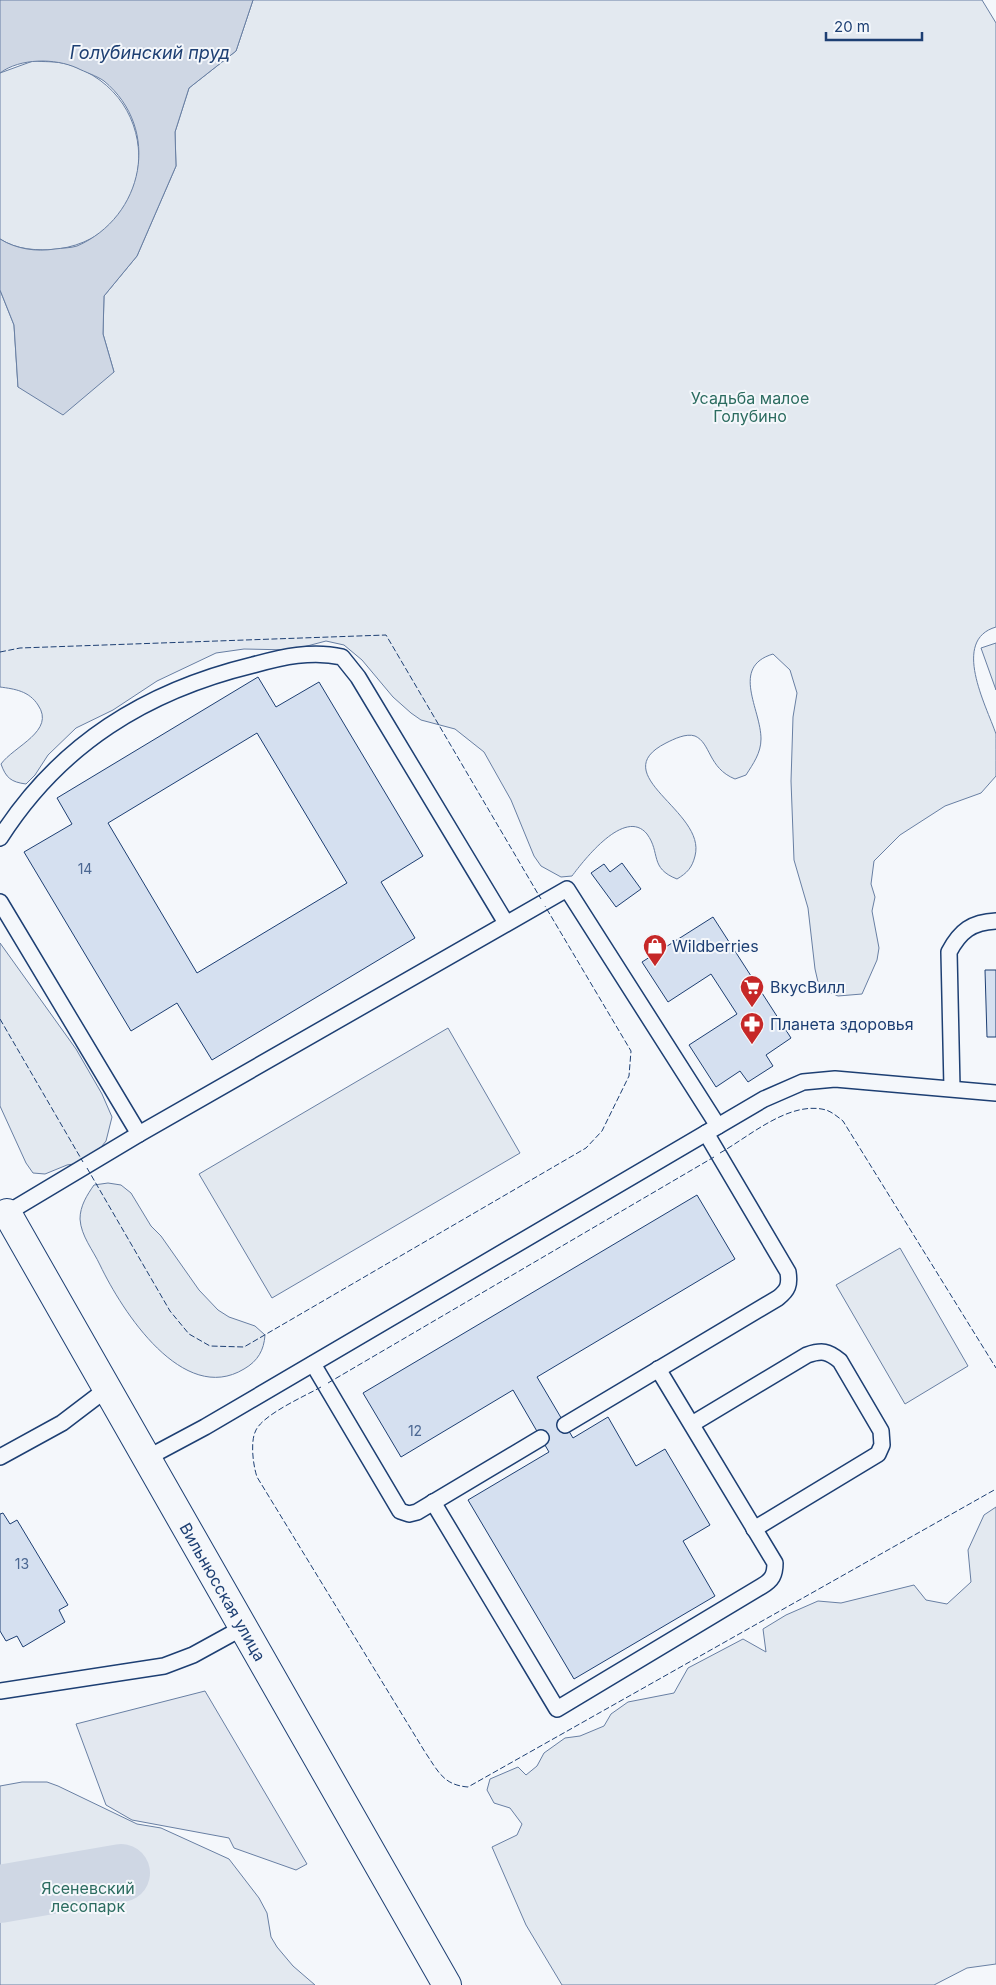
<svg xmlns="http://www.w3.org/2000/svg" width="996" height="1985" viewBox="0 0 996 1985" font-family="Inter,sans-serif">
	<rect width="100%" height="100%" fill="#f4f7fb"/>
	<g fill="#e3e9f0" stroke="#687fa3">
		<path d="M 253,0 L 982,0 L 996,23 L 996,627 C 951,640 986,705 996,734 C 996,746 996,764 996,776 L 981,793 L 945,806 L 900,835 L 874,861 L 871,884 L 875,897 L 872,911 L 879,948 L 877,960 L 862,994 L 838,996 L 827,991 L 818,982 L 815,969 L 808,908 L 794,860 L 791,781 L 793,717 L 797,693 L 790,670 L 773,654 C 730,667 761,709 761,739 C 761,753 753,764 746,775 L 735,779 C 708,768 711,743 695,736 C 686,733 674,739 666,743 C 603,775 707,811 695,856 C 692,868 687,873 677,879 C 649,868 661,853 647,834 C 625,807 584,860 572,876 L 561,877 L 541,866 L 534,856 L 511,800 L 484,752 L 455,729 L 421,720 L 411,713 L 393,697 L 362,660 L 344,645 L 326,641 L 292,650 L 244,649 L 216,653 L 157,681 L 113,710 L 76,728 L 48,755 L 35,775 L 26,784 C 11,782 6,778 1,764 C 14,746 56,731 38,705 C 29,691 15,689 0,687 L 0,290 L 14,325 L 18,387 L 114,372 L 103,334 L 104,296 L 137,256 L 176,166 L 175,132 L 189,88 L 236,51 Z"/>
		<path d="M 33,61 C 43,62 57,61 67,64 C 169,95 159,235 58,249 C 38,251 17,250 0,239 L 0,73 Z"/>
		<polygon points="996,643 996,690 981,648"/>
		<polygon points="0,943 76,1049 102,1094 112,1117 106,1141 98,1151 80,1163 67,1165 45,1174 33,1173 26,1163 0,1106"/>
		<polygon points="448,1028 520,1153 272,1298 199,1174"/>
		<path d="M 108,1183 L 121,1185 L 131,1193 L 151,1226 L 161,1236 L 199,1290 L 218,1310 L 229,1317 L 255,1326 L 265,1335 C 264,1350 258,1361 244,1369 C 183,1406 122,1311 100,1265 C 93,1250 81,1236 80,1219 C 80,1206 87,1195 94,1185 Z"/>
		<polygon points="900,1248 968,1366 905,1404 836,1285"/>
		<polygon points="996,1507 996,1964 967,1968 934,1985 562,1985 526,1925 492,1847 517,1835 522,1824 510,1808 494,1803 487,1790 490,1779 518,1767 526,1775 537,1766 544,1753 565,1738 580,1736 604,1726 611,1714 628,1702 674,1693 688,1668 743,1639 766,1652 763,1629 786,1615 818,1601 841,1603 914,1585 926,1600 947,1604 971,1582 968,1550 984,1515"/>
		<polygon points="22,1782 47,1782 58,1786 137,1824 161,1828 229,1859 259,1898 267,1913 271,1937 277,1947 293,1966 315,1985 0,1985 0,1786"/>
	</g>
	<polygon fill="#e3e8f0" stroke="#687fa3" points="205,1691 307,1864 296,1870 234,1848 229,1838 132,1820 106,1805 76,1724"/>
	<path fill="#cfd7e4" stroke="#687fa3" d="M 0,0 L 253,0 L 236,51 L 189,88 L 175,132 L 176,166 L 137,256 L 104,296 L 103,334 L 114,372 L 63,415 L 18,387 L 14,325 L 0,290 L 0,239 C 16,249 36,252 55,249 C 62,248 71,248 77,246 C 144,217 162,129 104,81 C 97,76 85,72 77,68 C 55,58 20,58 0,73 Z"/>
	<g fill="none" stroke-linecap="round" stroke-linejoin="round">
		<polyline stroke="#cfd7e4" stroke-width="58" points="0,1894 121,1873"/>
	</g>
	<g fill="#d5e0f0" stroke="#1d3f73" fill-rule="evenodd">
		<path d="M 258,677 L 276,707 L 319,682 L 423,856 L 381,882 L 415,938 L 212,1060 L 177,1003 L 131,1031 L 24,852 L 72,824 L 57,798 ZM 257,733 L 347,883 L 197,973 L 108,823 Z"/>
		<polygon points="622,863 641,889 616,907 591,873 604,864 610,872"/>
		<polygon points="713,917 791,1038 766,1055 773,1066 748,1082 740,1071 716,1087 689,1045 737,1014 711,974 668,1002 642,962"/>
		<polygon points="985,970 996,970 996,1037 987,1037"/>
		<polygon points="697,1195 735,1259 537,1377 573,1438 608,1417 636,1466 665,1449 710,1525 683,1541 715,1596 574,1679 468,1500 549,1452 513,1390 401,1457 363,1393"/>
		<polygon points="3,1513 10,1524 17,1520 68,1605 59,1610 65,1622 23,1647 17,1636 6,1641 0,1631 0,1514"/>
	</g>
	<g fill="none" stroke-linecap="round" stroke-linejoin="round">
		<g stroke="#1d3f73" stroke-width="18">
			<g id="lane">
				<path d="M 0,838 C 60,744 146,691 253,665 C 282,657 312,650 342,657 L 358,677 L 506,923"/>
				<polyline points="0,902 139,1134"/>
				<path d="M 952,1088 L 949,952 C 960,931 972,922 996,921"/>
				<polyline points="3,1218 7,1213 139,1134 567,889 718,1126"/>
				<polyline points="313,1364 400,1511 409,1514 417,1512 541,1438"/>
				<path d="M 692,1424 L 807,1355 C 822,1350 828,1351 840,1361 L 881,1431 L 882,1445 L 878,1454 L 754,1529"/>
				<path d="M 565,1425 L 778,1298 C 788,1290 790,1285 788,1272 L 706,1133"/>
				<polyline points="0,1457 62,1423 108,1388"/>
				<polyline points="147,1458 205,1427 764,1099 803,1082 835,1079 996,1093"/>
				<path d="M 433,1502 L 557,1709 L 762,1586 C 772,1580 775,1575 775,1563 L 658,1369"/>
				<polyline points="0,1691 164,1666 193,1655 244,1627"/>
			</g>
		</g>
		<g stroke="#1d3f73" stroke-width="30">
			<g id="street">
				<path id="s1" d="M 7,1213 L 447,1985"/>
			</g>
		</g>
		<use href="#lane" stroke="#f4f7fb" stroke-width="15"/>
		<use href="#street" stroke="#f4f7fb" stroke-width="28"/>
		<g stroke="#1d3f73" stroke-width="1" stroke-dasharray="6 2.5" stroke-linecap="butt">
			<polyline points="0,652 20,648 386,635 541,899"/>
			<polyline points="0,1019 83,1162"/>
			<path d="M 720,1153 C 750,1136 790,1100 826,1110 C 832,1112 838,1117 843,1121 L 996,1368"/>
			<polyline points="87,1168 170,1311 189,1334 210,1346 244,1347 586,1148 602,1131 629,1076 631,1051 545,906"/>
			<polyline points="328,1383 714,1157"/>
			<path d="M 321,1387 C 305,1396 264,1414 256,1430 C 250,1441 253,1465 257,1477 L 425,1752 C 438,1771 443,1785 468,1787 L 996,1489"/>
		</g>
	</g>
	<defs>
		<g id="shop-pin" transform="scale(1.25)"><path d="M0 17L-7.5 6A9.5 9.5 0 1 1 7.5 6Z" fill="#c62828" stroke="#f4f7fb"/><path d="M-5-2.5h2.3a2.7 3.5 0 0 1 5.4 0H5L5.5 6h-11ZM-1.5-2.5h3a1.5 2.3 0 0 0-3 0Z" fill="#fff"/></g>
		<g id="supermarket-pin" transform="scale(1.25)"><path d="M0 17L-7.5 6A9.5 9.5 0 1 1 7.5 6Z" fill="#c62828" stroke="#f4f7fb"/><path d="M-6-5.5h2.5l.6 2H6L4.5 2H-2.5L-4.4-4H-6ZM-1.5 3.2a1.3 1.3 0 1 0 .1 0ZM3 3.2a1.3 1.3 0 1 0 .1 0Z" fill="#fff"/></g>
		<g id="pharmacy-pin" transform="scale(1.25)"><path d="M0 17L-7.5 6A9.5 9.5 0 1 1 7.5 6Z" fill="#c62828" stroke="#f4f7fb"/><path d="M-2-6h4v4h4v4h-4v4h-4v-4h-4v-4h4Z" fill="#fff"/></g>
	</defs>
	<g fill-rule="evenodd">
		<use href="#shop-pin" x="655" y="946"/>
		<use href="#supermarket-pin" x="752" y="987"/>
		<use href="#pharmacy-pin" x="752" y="1024"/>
	</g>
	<g text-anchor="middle" stroke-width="4" stroke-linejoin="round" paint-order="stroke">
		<g font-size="14" fill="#4b6792">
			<text x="85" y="874">14</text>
			<text x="415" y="1436">12</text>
			<text x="22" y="1569">13</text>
		</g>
		<g font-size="16" fill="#2c6c60" stroke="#f4f7fb">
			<text x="750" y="404">Усадьба малое<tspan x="750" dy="18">Голубино</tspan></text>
			<text x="88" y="1894">Ясеневский<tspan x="88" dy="18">лесопарк</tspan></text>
		</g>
		<g font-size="16" fill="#1d3f73" stroke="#f4f7fb" text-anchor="start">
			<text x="672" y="952">Wildberries</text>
			<text x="770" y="993">ВкусВилл</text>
			<text x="770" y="1030">Планета здоровья</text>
		</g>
		<g font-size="16" fill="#1d3f73" stroke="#f4f7fb">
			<text dy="6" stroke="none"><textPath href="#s1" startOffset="436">Вильнюсская улица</textPath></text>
		</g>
		<g font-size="18" font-style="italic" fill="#1d3f73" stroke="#f4f7fb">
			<text x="150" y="59">Голубинский пруд</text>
		</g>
	</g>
	<path d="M826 32v8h96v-8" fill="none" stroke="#1d3f73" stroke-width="2.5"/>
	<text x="834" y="32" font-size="15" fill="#1d3f73" stroke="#f4f7fb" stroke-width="4" paint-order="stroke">20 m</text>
</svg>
